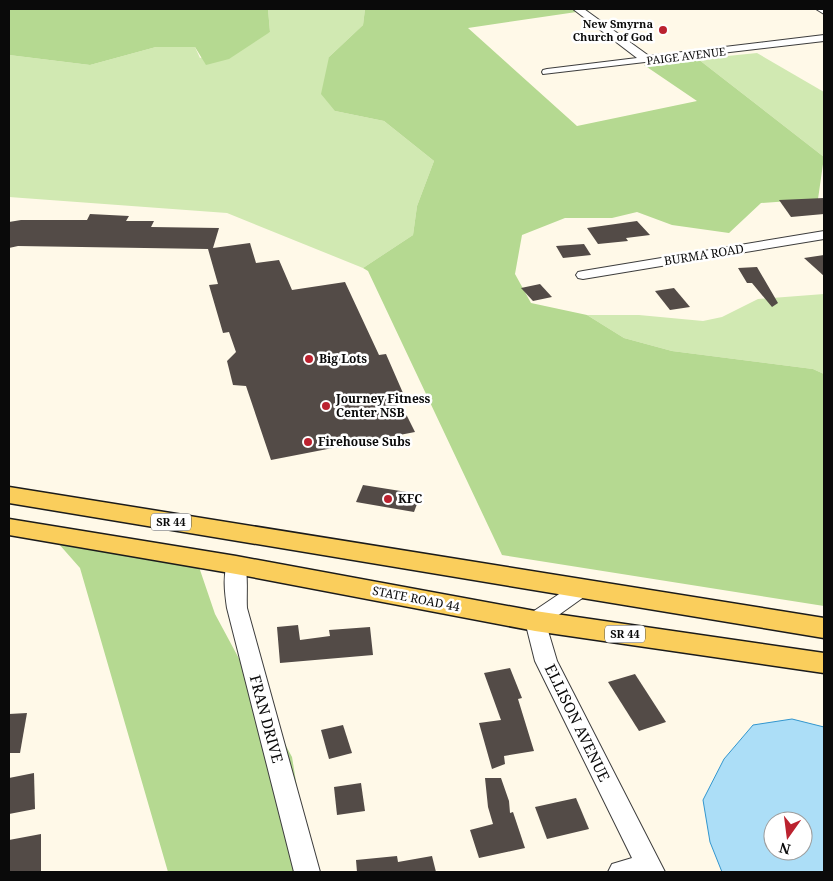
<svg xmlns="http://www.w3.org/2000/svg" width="833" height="881" viewBox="0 0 833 881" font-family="'Noto Serif',serif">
	<rect width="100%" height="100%" fill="#fff9e8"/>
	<g fill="#d1e9b2">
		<polygon points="268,9 365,9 363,25 329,57 335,111 384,121 434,161 417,206 413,235 363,268 227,213 9,197 9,55 90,65 156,47 195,47 200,58 270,32"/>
		<polygon points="757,53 824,92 824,157 698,59"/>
		<polygon points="824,294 824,374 813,369 672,351 624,338 587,315 639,315 703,321 722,317 758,299"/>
	</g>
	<g fill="#b5d991">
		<polygon points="9,9 268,9 270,32 229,59 206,65 195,47 156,47 90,65 9,55"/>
		<polygon points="365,9 597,9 468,28 577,126 697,101 644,65 698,59 824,157 818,199 761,203 729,233 672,225 637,212 612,218 565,218 522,235 515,274 531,303 587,315 624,338 672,351 813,369 824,374 824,606 502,555 368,271 363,268 413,235 417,206 434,161 384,121 335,111 321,94 329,57 363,25"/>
		<polygon points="58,543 199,567 215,614 292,757 311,872 168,872 80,568"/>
	</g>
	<path fill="#acdef7" stroke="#3396ce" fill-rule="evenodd" d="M 792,719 L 824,727 L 824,872 L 722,872 L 710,842 L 703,800 L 724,759 L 753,725 ZM 773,821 L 803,821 L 803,851 L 773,851 Z"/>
	<g fill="#534b47">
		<polygon points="824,198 824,214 791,217 779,200"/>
		<polygon points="90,214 129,216 126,221 154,221 151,227 219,228 213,248 250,243 256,263 279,260 292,290 345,282 379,355 386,354 403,393 389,397 407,416 415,432 271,460 246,386 233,385 227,361 236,352 229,332 223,333 209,285 218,284 208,249 18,246 9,248 9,222 21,220 87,220"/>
		<polygon points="637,221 650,235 626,238 628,241 598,244 587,228"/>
		<polygon points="584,244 591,255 563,258 556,246"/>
		<polygon points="824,255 824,276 804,258"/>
		<polygon points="757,267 778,303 772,307 752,283 747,283 738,268"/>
		<polygon points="540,284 552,297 533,301 521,288"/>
		<polygon points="674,288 690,307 670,310 655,291"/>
		<polygon points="363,485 413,493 420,496 414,512 356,502"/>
		<polygon points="298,625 300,640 330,636 329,630 370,627 373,655 280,663 277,627"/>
		<polygon points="510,668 522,698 518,699 534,751 504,756 505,764 492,769 479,723 501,720 484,673"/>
		<polygon points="635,674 666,722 639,731 608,682"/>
		<polygon points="27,713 20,753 9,753 9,714"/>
		<polygon points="343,725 352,753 329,759 321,730"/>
		<polygon points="34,773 35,809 9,814 9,778"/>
		<polygon points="485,778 501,778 509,801 510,813 513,812 525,848 479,858 470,830 493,824 488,807"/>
		<polygon points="361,783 365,811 337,815 334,787"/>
		<polygon points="576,798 589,829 547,839 535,807"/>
		<polygon points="41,834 41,872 9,872 9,840"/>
		<polygon points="397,856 398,862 432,856 436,872 357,872 356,860"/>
	</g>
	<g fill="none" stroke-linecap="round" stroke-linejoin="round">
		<g stroke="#3d3d3d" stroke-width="2">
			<g id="minor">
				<polygon points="573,9 584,9 649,56 824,35 824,41 543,74 542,72 543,70 547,69 637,58"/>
				<polygon points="816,9 824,9 824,14"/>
				<polygon points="824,231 824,239 583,279 578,278 576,275 578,272 583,271"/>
				<path d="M 236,558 L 243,560 C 249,570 246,595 247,608 L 320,872 L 294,872 L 227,608 C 225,594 222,573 229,560 Z"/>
				<polygon points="581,582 588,584 591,589 588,594 546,624 557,661 665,872 608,872 612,864 632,858 535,661 525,621 528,615 574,584"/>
			</g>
		</g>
		<g stroke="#1b1b1b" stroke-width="3">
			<g id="major">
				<polygon points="9,487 824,618 824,638 9,503"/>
				<polygon points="9,519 236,556 535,611 824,653 824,673 535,631 236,574 9,535"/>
			</g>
		</g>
		<use href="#minor" fill="#fff" fill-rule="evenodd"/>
		<use href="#major" fill="#face5c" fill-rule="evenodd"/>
	</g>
	<g fill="#bb222f" stroke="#fff" stroke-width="2">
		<circle cx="663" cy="30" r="5"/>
		<circle cx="309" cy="359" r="5"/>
		<circle cx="326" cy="406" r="5"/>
		<circle cx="308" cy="442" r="5"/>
		<circle cx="388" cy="499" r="5"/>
	</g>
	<g text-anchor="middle" stroke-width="5" stroke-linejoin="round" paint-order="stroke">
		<g font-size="11" font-weight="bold" fill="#0a0a0a" stroke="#fff" text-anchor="end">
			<text x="653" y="28">New Smyrna<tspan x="653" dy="13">Church of God</tspan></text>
		</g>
		<g font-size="11" fill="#0a0a0a" stroke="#fff">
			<text transform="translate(686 56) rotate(-7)" y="4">PAIGE AVENUE</text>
		</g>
		<g fill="#fff" stroke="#545454" stroke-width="1">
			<rect x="151" y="513.5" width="40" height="17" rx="4"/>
			<rect x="605" y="625.5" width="40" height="17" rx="4"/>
		</g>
		<g font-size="11" font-weight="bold" fill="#0a0a0a">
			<text x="171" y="526">SR 44</text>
			<text x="625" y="638">SR 44</text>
		</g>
		<g font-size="12" fill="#0a0a0a" stroke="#fff">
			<text transform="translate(704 255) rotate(-9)" y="4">BURMA ROAD</text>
			<text transform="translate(416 599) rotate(11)" y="4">STATE ROAD 44</text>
		</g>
		<g font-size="12" font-weight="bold" fill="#0a0a0a" stroke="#fff" text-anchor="start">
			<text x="319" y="363">Big Lots</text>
			<text x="336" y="403">Journey Fitness<tspan x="336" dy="14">Center NSB</tspan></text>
			<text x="318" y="446">Firehouse Subs</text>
			<text x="398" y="503">KFC</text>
		</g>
		<g font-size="15" fill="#0a0a0a" stroke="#fff">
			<text transform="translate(266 719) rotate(75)" y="5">FRAN DRIVE</text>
			<text transform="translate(577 723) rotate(64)" y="5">ELLISON AVENUE</text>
		</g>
	</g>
	<rect width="833" height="881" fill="none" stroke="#0a0a0a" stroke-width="20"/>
	<g transform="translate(788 836) rotate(194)"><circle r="24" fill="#ffffff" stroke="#9d9d9d"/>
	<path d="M0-4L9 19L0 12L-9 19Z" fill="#bb222f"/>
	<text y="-8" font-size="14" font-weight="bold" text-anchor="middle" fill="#0a0a0a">N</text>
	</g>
</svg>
